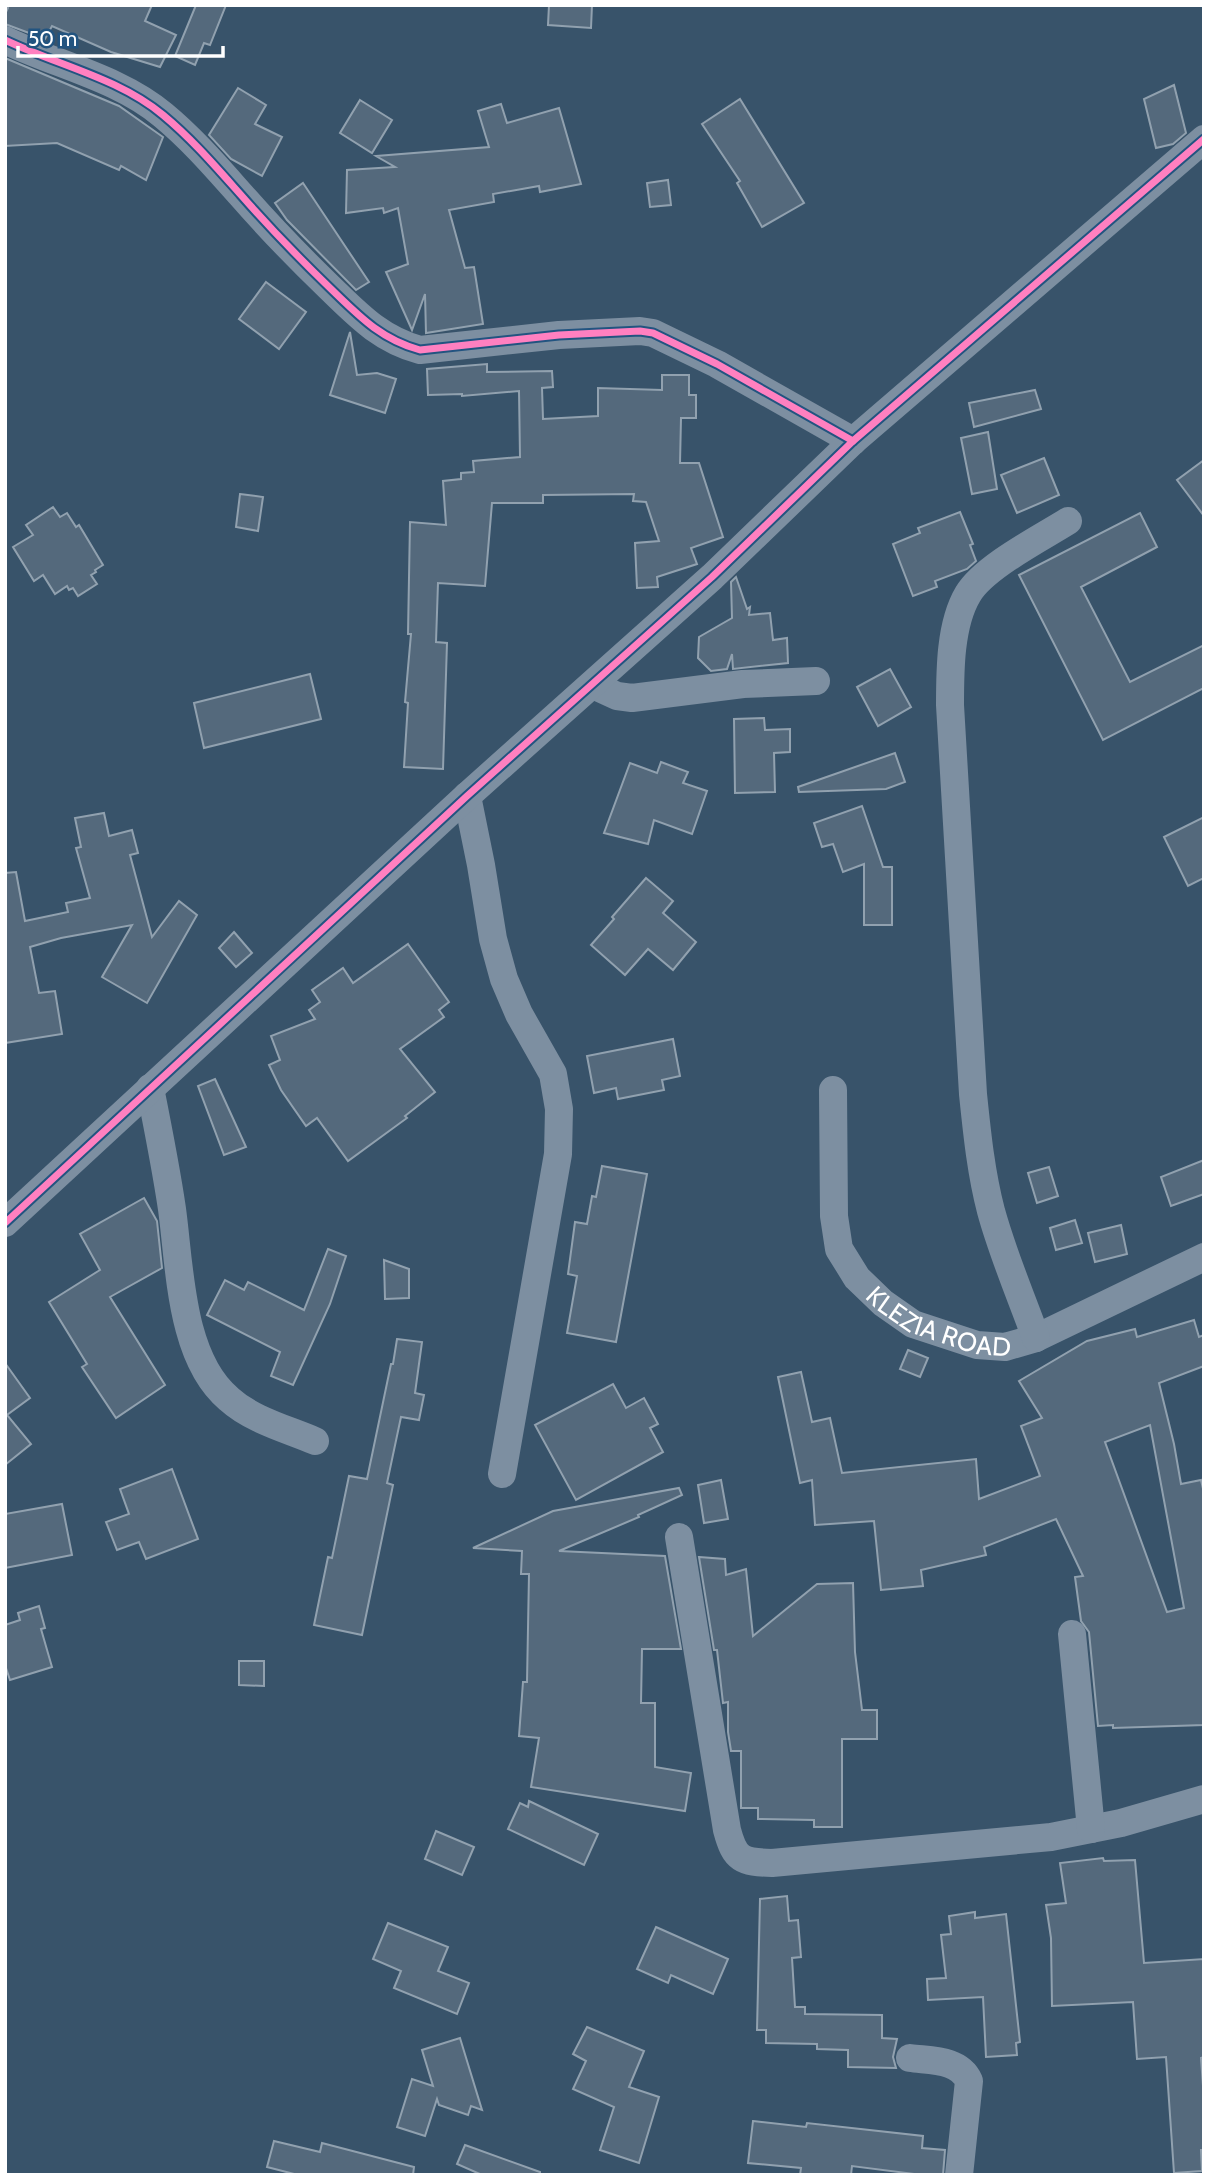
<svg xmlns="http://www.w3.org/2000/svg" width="1209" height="2180" viewBox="0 0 1209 2180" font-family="Cabin,sans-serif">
	<rect width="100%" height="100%" fill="#38536a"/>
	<g fill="#54697c" stroke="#91a1af" stroke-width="2" fill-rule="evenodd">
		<polygon points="5,5 152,5 145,21 176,35 160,67 111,52 52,26 45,39 5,24 5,14 8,8"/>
		<polygon points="196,5 226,5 210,45 204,43 195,65 175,56"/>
		<polygon points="549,5 592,5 591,28 548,25"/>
		<polygon points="5,58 119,106 163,137 146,180 121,166 119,170 57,143 5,146"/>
		<polygon points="1174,85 1186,133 1173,144 1156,148 1144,99"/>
		<polygon points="238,88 266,105 255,124 282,137 262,176 231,159 209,135"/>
		<polygon points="740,99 804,203 762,227 737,183 740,181 702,124"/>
		<polygon points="360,100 392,120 372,153 340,133"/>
		<polygon points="501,104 507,123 559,108 581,184 540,192 539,186 493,194 494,202 449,210 465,268 474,267 483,324 426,333 425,294 412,330 386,272 408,264 398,208 384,213 383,208 346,213 347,170 395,167 376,156 489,147 478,111"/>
		<polygon points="668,180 671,205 650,207 647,183"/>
		<polygon points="303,183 369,282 356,290 287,220 275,203"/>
		<polygon points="266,282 306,312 279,349 239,319"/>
		<polygon points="350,332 357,375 377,373 396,379 385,413 330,395"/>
		<polygon points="487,364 487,372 552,371 553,387 542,388 543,419 598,416 598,388 662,390 662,375 689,375 689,395 696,395 696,418 681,418 680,463 699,463 723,537 691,548 697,564 657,577 658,587 637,588 635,543 659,541 646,502 633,501 634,494 543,495 543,503 492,503 485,586 438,583 436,642 447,643 443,769 404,767 408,703 405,702 411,634 408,634 410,522 446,525 443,481 461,479 461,473 474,472 473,461 520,457 519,391 462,396 462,394 428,395 427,369"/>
		<polygon points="1035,390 1041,409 974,427 969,403"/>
		<polygon points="988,432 997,489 972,494 961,438"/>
		<polygon points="1044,458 1059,495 1017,513 1001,475"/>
		<polygon points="1204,460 1204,516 1177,480"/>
		<polygon points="240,494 263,497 258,531 236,527"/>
		<polygon points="53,507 60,517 67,513 76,527 79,525 103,565 95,570 96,572 91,575 97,584 78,596 73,588 69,590 67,586 55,594 43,575 34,581 13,547 33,535 26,525"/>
		<polygon points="960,512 973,544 970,545 976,561 967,569 935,581 937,587 913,596 893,544 920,533 918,528"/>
		<polygon points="1140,513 1157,547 1081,587 1130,682 1204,645 1204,688 1103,740 1019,575"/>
		<polygon points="736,577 747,609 750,607 749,615 770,613 773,640 787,638 788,663 733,669 732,654 727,669 711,671 698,658 699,637 732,618 731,582"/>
		<polygon points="890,669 911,707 878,726 857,687"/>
		<polygon points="310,674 321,719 204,748 194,703"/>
		<polygon points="764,718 765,730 790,729 790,752 774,753 775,792 735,793 734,719"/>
		<polygon points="895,753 905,782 886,789 799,792 798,787"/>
		<polygon points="661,762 688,772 683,783 707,791 692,834 654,820 648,844 604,833 630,763 657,773"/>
		<polygon points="862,806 883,867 892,867 892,925 864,925 864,864 843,872 833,844 822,847 814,823"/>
		<polygon points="104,813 109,836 132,830 138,853 130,855 152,937 179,901 197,915 147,1003 102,977 132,925 61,938 30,947 39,993 55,991 62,1034 5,1043 5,873 16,872 25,921 68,912 66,903 90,898 76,848 81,847 75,818"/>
		<polygon points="1204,817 1204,878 1188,886 1164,837"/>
		<polygon points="646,878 673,901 663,913 696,942 673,970 648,949 625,975 591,945 614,919 612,917"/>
		<polygon points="234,932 252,953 236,967 219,948"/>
		<polygon points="408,944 449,1002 439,1010 444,1017 400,1049 435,1092 405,1116 407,1118 348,1161 317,1118 306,1126 281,1090 269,1065 280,1060 271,1036 315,1019 309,1010 320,1002 312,990 343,968 353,983"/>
		<polygon points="673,1039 680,1076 662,1080 664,1090 618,1099 616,1088 594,1093 587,1056"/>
		<polygon points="215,1079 246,1147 224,1155 198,1086"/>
		<polygon points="1204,1160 1204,1194 1171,1206 1161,1177"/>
		<polygon points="602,1166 647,1174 616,1342 567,1333 577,1276 568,1274 575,1222 587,1224 592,1196 596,1197"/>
		<polygon points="1049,1167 1058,1196 1037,1203 1028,1173"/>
		<polygon points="144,1198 157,1221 162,1268 110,1297 165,1385 116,1418 82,1367 87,1364 49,1302 100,1270 80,1234"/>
		<polygon points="1075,1220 1082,1243 1056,1250 1050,1228"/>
		<polygon points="1121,1225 1127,1254 1095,1262 1088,1233"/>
		<polygon points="328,1249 346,1256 330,1304 293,1385 271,1376 280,1352 207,1315 225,1280 244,1290 248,1282 304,1310"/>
		<polygon points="384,1260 409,1269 409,1298 385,1299"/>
		<path d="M 1194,1320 L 1199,1337 L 1204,1335 L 1204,1366 L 1159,1383 L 1174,1444 L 1181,1484 L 1201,1480 L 1204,1493 L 1204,1725 L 1113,1728 L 1113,1725 L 1098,1726 L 1089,1632 L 1081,1621 L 1075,1577 L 1083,1576 L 1056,1519 L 984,1547 L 986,1555 L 921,1570 L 923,1586 L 881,1590 L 874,1521 L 815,1525 L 812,1480 L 800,1483 L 778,1377 L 801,1372 L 812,1422 L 830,1418 L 842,1473 L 976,1459 L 979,1499 L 1040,1476 L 1021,1426 L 1042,1418 L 1019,1381 L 1087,1341 L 1135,1329 L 1137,1337 ZM 1150,1425 L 1184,1608 L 1167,1612 L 1105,1442 Z"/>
		<polygon points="397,1339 422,1342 415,1393 424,1395 419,1420 401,1417 387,1483 393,1485 362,1635 314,1625 328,1557 332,1558 349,1476 367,1479 391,1364 393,1364"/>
		<polygon points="908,1350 928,1358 920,1377 900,1369"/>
		<polygon points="5,1363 30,1398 7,1415 31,1444 5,1465"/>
		<polygon points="613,1384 626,1408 644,1398 658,1424 650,1428 663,1452 576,1500 535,1425"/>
		<polygon points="172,1469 198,1539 146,1559 139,1542 117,1550 106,1522 129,1514 120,1489"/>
		<polygon points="721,1480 728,1519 704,1523 698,1485"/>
		<polygon points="679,1488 682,1495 638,1515 639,1517 559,1551 665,1556 681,1649 642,1649 641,1703 655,1703 655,1767 691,1773 685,1811 531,1787 539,1738 519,1736 523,1682 527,1682 529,1574 521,1574 522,1551 473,1548 553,1511"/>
		<polygon points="62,1504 72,1555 5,1568 5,1514"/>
		<polygon points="699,1557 725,1559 726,1575 746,1569 753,1636 817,1584 853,1583 855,1652 862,1710 877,1710 877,1739 842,1739 842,1827 814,1827 814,1820 758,1819 758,1808 741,1808 741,1751 731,1751 728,1732 728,1702 723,1703 717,1650 714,1650"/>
		<polygon points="39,1606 45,1628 41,1629 52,1667 10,1680 5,1665 5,1625 20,1620 18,1613"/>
		<polygon points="239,1661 264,1661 264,1686 239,1685"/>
		<polygon points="529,1801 598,1834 584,1865 508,1829 520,1803 528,1807"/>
		<polygon points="436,1831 474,1847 462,1875 425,1859"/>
		<polygon points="1103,1858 1104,1861 1135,1860 1144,1963 1204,1959 1204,2057 1201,2058 1204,2100 1204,2150 1201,2150 1202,2171 1174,2173 1166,2057 1137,2059 1133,2002 1052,2006 1051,1938 1046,1905 1066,1903 1060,1863"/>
		<polygon points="787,1896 789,1921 798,1920 801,1957 792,1958 795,2007 805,2007 805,2014 882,2015 882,2038 897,2039 893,2057 896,2068 848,2067 848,2050 817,2049 817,2044 766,2043 766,2030 757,2030 760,1899"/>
		<polygon points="975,1912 975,1918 1006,1914 1020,2042 1016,2043 1017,2055 986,2057 983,1997 928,2000 927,1979 946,1978 941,1935 951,1934 949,1916"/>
		<polygon points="388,1923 448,1947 438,1971 469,1983 457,2014 394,1988 401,1971 373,1959"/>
		<polygon points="656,1927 728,1959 713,1994 671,1975 668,1983 637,1969"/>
		<polygon points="587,2027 644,2051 629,2087 659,2097 639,2163 600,2150 614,2107 573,2089 586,2061 573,2054"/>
		<polygon points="460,2038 482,2110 471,2106 468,2115 439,2105 437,2099 425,2136 397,2127 412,2079 433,2086 422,2050"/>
		<polygon points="753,2121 806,2127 807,2123 923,2136 922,2148 945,2150 943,2175 922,2175 852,2166 851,2175 800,2175 801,2168 748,2163"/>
		<polygon points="274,2141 320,2152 322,2143 414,2167 413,2175 298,2175 267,2167"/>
		<polygon points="465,2145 540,2172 540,2175 482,2175 457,2164"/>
	</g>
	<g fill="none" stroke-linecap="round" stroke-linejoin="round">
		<g stroke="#7d8fa1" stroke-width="28">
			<path d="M 5,40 C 57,65 119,78 163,115 C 192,139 216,167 241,195 C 269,227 299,258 329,287 C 358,315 380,339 420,350 L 559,335 L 640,331 L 653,333 L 717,364 L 853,441"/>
			<polyline points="593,685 617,696 632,698 743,684 816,681"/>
			<polyline points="467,796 481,865 493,939 504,979 519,1014 553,1074 559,1109 558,1154 502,1474"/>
			<path d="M 150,1088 C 158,1128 166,1168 172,1209 C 180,1267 180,1358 229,1399 C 252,1420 287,1429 315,1441"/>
			<path id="s1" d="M 833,1090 L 834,1216 L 839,1249 L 857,1278 L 883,1303 L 913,1324 L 977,1345 L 1005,1347 L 1036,1338 L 1204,1257"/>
			<polyline points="5,1223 467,796 712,577 853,441 1204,139"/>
			<path d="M 1036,1338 C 1021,1296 1003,1255 991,1211 C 981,1173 977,1133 973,1094 L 950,705 C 950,671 950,624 968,594 C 984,567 1041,538 1068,521"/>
			<path d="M 679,1537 L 727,1830 C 735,1860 742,1862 772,1863 L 1051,1837 L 1121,1823 L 1204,1799"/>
			<polyline points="1072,1634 1091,1829"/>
			<path d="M 910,2058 C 931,2061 959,2059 969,2081 L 959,2175"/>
		</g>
		<g stroke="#225480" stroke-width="11">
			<g id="cycleway">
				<path d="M 5,40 C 57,65 119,78 163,115 C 192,139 216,167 241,195 C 269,227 299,258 329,287 C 358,315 380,339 420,350 L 559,335 L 640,331 L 653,333 L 717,364 L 853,441"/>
				<polyline points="5,1223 467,796 712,577 853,441 1204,139"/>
			</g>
		</g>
		<use href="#cycleway" stroke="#ff80c0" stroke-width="7"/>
	</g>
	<g text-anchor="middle" stroke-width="5" stroke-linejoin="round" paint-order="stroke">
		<g font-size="26" fill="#fff" stroke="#225480">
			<text dy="9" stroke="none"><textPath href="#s1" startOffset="290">KLEZIA ROAD</textPath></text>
		</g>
	</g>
	<rect width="1209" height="2180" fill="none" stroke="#ffffff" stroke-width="14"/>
	<path d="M18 46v10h205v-10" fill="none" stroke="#ffffff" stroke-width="3.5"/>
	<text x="28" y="46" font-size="21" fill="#ffffff" stroke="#225480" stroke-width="5" paint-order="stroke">50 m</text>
</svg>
